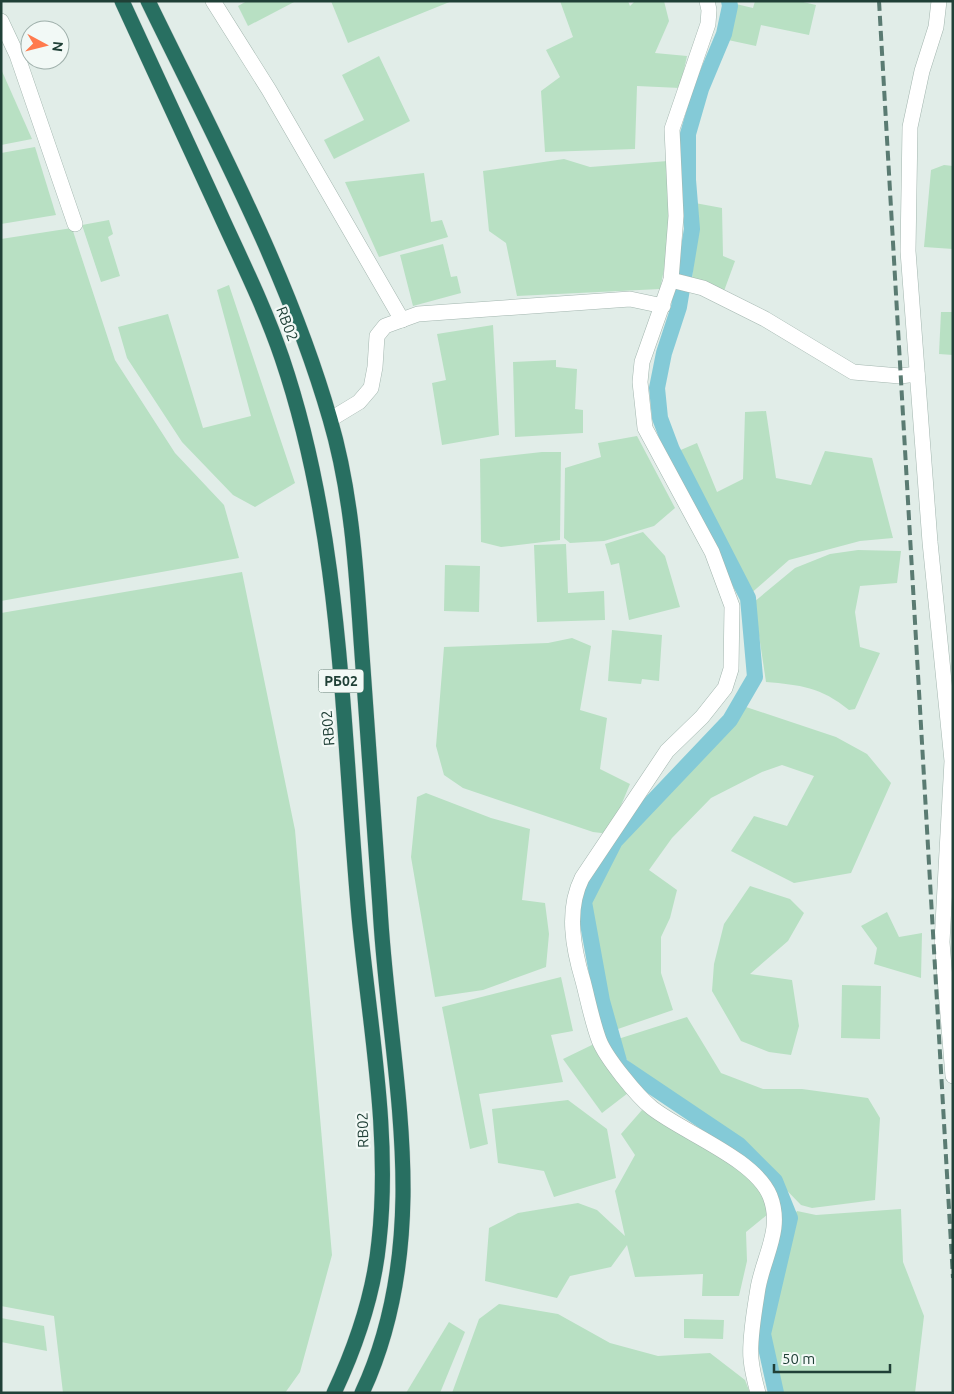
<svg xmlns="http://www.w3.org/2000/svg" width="954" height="1394" viewBox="0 0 954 1394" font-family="Ubuntu,sans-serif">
	<rect width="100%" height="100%" fill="#e1ede8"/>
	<g fill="#b8e0c3">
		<polygon points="247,1 296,1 248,26 238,6"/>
		<polygon points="331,1 452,1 348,43"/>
		<polygon points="560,1 628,1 630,6 635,1 664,1 669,21 655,53 687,56 680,88 637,86 635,149 545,152 541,91 560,77 546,50 573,37"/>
		<polygon points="755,1 799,1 816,5 809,35 761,25 756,46 728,40 736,4 753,8"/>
		<polygon points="379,56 410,121 334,159 324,140 364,120 342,75"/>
		<polygon points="1,69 32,139 1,145"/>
		<polygon points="35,147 56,215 1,224 1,153"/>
		<polygon points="564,159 590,167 668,161 674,221 660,289 517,296 506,243 489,231 483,171"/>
		<polygon points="944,165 953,166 953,249 924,247 931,170"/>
		<polygon points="424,173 431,222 442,220 448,237 379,257 345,182"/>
		<polygon points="695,203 722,208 723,256 735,261 724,291 692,279 697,230"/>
		<polygon points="109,220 113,234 108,237 120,276 101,282 82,225"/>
		<polygon points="72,228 115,360 175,453 224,505 239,558 1,601 1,239"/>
		<polygon points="443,244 451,277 457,276 461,293 413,306 400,255"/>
		<polygon points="229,285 295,483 255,507 233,495 182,442 127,358 118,327 168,314 203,428 251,416 217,290"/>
		<polygon points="941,312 953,312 953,355 939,354"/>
		<polygon points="493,325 499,435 442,445 432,383 446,380 437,334"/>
		<polygon points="556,360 556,367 577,369 575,409 583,410 583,433 515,437 513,362"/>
		<polygon points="766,411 776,478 811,485 825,451 872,458 893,538 860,541 789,560 749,595 676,452 697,443 717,492 743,479 745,412"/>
		<polygon points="637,436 675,508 654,526 604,541 570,543 564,538 565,468 601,457 598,443"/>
		<polygon points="542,452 561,452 560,540 501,547 481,542 480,459"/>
		<polygon points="643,532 665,556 680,607 629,620 619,563 611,565 605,544"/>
		<polygon points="566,544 568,593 604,591 605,620 537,622 534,545"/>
		<path d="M 858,550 L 901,551 L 897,583 L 860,586 L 855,612 L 860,647 L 880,653 L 855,709 L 849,710 C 821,687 800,685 766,682 L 754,602 L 795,568 L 830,554 Z"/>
		<polygon points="445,565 480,566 479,612 444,611"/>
		<polygon points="242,572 295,830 332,1255 300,1372 285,1393 63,1393 54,1316 1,1306 1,613"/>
		<polygon points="612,630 662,635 659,681 642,679 641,684 608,681"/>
		<polygon points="572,638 591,646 580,710 607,718 600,769 630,784 609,834 593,832 463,788 444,775 436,746 444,647 548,643"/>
		<polygon points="743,706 836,737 867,754 891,783 851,873 794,883 731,851 754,816 787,826 814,776 782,765 762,772 711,798 672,838 649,870 677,890 670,918 661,937 661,973 673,1010 615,1030 605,1001 587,901 616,845 730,723"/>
		<polygon points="426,793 491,818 530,829 522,900 545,903 549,934 546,967 483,990 435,997 411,857 417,797"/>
		<polygon points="750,886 790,899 804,913 788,941 750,974 792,980 799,1026 791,1055 769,1052 741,1041 712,991 714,964 724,924"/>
		<polygon points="887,912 899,937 922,933 921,978 874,964 877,948 861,926"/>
		<polygon points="561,977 573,1031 551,1035 563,1082 479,1094 488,1144 470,1149 442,1007"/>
		<polygon points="842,985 881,986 880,1039 841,1038"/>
		<polygon points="687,1017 721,1073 763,1089 802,1089 868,1098 880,1118 875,1200 812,1208 801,1205 740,1142 656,1087 623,1056 618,1039"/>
		<polygon points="596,1043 628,1093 602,1113 563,1059"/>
		<polygon points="568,1100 607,1129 616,1178 554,1197 544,1171 498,1163 492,1109"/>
		<polygon points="642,1110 749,1173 773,1210 746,1232 747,1261 739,1296 702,1296 703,1274 635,1277 627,1245 611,1267 570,1276 557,1298 485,1281 489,1228 518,1213 578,1203 597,1210 625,1236 615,1191 635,1155 621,1134"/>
		<polygon points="901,1209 903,1262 924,1316 915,1393 776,1393 770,1375 765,1334 783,1264 793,1217 797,1211 816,1215"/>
		<polygon points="499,1304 558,1314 610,1343 658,1356 710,1353 745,1380 750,1393 452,1393 479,1319"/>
		<polygon points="1,1318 44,1326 47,1351 1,1342"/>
		<polygon points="684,1319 724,1320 723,1339 684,1338"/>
		<polygon points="449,1322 465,1332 440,1393 406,1393"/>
	</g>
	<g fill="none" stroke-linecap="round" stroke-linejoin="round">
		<polyline stroke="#84cad7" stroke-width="16" points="729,1 730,6 724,34 701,89 688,134 688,180 692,229 679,307 664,353 657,388 660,418 672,450 748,598 755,677 730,720 615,841 584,902 602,1001 620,1065 739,1145 775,1181 790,1218 763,1334 776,1393"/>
		<g stroke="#a3b6af" stroke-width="16">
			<g id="street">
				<polyline points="213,1 269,90 402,320"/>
				<path d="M 707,1 L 709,10 L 708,24 L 672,129 L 676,216 L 671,280 L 642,362 L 640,382 L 645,428 L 712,552 L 732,606 L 731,669 L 725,688 L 702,717 L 667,751 L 582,878 C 566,910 573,948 583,981 C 588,1000 592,1021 599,1040 C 606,1058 637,1096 652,1108 C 684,1133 755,1159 770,1196 C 783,1229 764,1255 758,1288 C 755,1308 749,1339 751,1359 C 752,1370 755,1382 758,1393"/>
				<polyline points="939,1 936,27 922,71 910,127 908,251 930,542 952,761 942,942 953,1076"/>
				<polyline points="1,21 17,55 75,224"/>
				<polyline points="671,280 703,288 765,319 853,372 900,376 917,374"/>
				<polyline points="331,419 359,402 371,388 375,367 377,336 385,326 418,314 630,299 663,306"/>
			</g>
		</g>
		<g stroke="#c1cac7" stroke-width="16">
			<g id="highway">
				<path d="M 122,1 C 153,69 185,137 216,205 C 239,256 264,305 282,358 C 343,538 342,729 359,916 C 369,1023 391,1133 379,1241 C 374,1293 356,1346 334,1393"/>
				<path d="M 148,1 C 214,137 288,273 330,419 C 351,490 356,566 361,640 C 368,729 374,818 380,907 C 385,1003 404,1100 403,1196 C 402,1263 390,1333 362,1393"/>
			</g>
		</g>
		<use href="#street" stroke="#fff" stroke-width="15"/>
		<use href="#highway" stroke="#286f61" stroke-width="15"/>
		<polyline stroke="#5a7b72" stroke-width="4" stroke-dasharray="10 5" stroke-linecap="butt" points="879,1 953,1278"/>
	</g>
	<g text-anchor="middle" stroke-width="4.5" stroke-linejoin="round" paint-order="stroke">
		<rect fill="#f2f9f6" stroke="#5f7870" stroke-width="1" x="318.5" y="669.5" width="45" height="23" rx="4"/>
		<g font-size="14" font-weight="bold" fill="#204037">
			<text x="341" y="686">РБ02</text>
		</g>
		<g font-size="15" fill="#204037" stroke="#f2f9f6">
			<text transform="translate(287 324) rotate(69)" y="5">RB02</text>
			<text transform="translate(328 728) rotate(-95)" y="5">RB02</text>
			<text transform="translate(363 1130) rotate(-92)" y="5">RB02</text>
		</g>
	</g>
	<rect width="954" height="1394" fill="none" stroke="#204037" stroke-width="5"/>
	<g transform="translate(45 45) rotate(97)"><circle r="24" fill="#f2f9f6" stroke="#9eafaa"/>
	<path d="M0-4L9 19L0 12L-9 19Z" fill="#ff7a4d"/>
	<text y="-8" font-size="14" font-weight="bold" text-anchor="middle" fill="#204037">N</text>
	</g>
	<path d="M774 1364v8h116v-8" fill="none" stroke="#204037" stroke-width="2.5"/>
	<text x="782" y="1364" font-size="15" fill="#204037" stroke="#f2f9f6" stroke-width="4" paint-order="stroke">50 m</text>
</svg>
